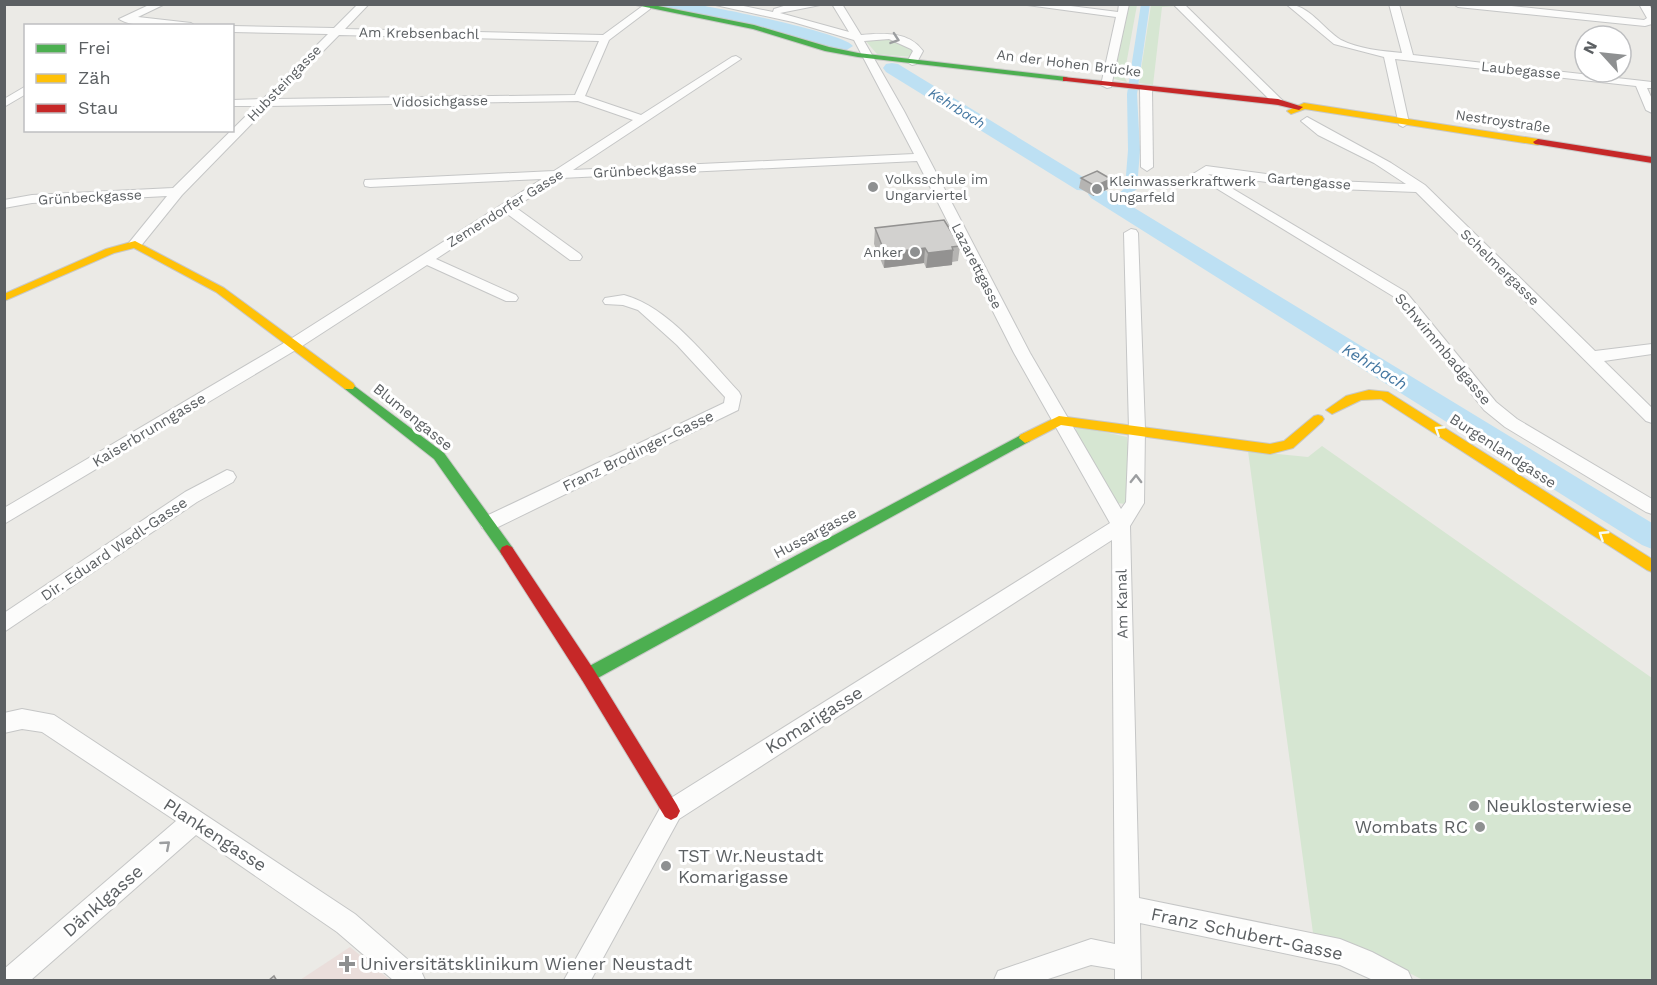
<svg xmlns="http://www.w3.org/2000/svg" width="1657" height="985" viewBox="0 0 1657 985" font-family="'Work Sans',sans-serif">
	<rect width="100%" height="100%" fill="#ebeae6"/>
	<polygon fill="#eadedb" points="350,947 390,980 300,980"/>
	<g fill="#d6e6d2">
		<polygon points="1128,5 1137,5 1124,76 1127,82 1114,79"/>
		<polygon points="1151,5 1175,6 1162,7 1153,85 1139,83"/>
		<polygon points="886,37 911,47 913,51 911,57 877,54 864,39"/>
		<polygon points="1077,426 1127,437 1131,477 1126,504 1116,503 1075,432"/>
		<polygon points="1322,446 1652,678 1652,980 1423,980 1350,943 1313,933 1248,451 1308,457"/>
	</g>
	<g fill="none" stroke-linecap="round" stroke-linejoin="round">
		<polygon fill="#bde0f3" fill-rule="evenodd" points="1141,4 1150,4 1137,94 1140,150 1137,189 1123,199 1117,195 1125,188 1128,150 1127,94"/>
		<g fill="#bde0f3" fill-rule="evenodd">
			<path d="M 661,4 C 673,4 686,3 698,5 C 720,8 843,33 853,46 L 845,51 L 757,27 L 663,7 Z"/>
			<polygon points="892,63 898,64 1091,182 1094,186 1092,189 1105,190 1652,523 1652,549 1642,545 1091,198 1088,194 1090,191 1077,190 886,72 883,68 886,64"/>
		</g>
		<g stroke="#c5c6c6" stroke-width="2">
			<g id="street">
				<path d="M 151,4 L 165,4 L 138,17 L 191,23 L 196,26 C 177,26 133,29 119,19 Z"/>
				<path d="M 358,4 L 369,4 L 345,29 L 603,35 L 644,5 L 650,5 L 650,9 L 609,40 L 585,96 L 641,115 L 732,57 L 736,56 L 741,59 L 573,170 L 914,154 L 854,40 L 793,22 L 711,4 L 734,4 L 773,12 L 774,9 L 790,4 L 825,4 L 780,13 L 849,32 L 832,4 L 842,4 L 861,35 C 882,33 909,31 923,51 L 916,64 L 912,65 L 907,62 L 913,51 L 911,49 L 889,39 L 864,41 L 904,111 L 1030,353 L 1121,509 L 1126,502 L 1129,429 L 1124,233 L 1131,229 L 1136,230 L 1138,233 L 1145,429 L 1144,503 L 1130,526 L 1139,898 L 1340,939 L 1372,952 L 1408,971 L 1412,980 L 1373,980 L 1340,965 L 1140,923 L 1141,980 L 1115,980 L 1115,969 L 1091,965 L 1045,980 L 994,980 L 998,971 L 1091,939 L 1115,944 L 1112,540 L 679,819 L 591,980 L 564,980 L 663,803 L 1110,523 L 1014,353 L 917,161 L 561,178 L 515,207 L 580,254 L 582,257 L 580,260 L 570,260 L 506,213 L 436,259 L 516,295 L 518,298 L 516,301 L 506,301 L 427,265 L 299,348 L 4,524 L 4,508 L 289,340 L 542,179 L 370,187 L 365,186 L 364,183 L 365,180 L 554,171 L 633,120 L 578,101 L 269,106 L 182,195 L 140,247 L 130,247 L 128,244 L 167,196 L 32,203 L 4,208 L 4,200 L 32,195 L 173,188 L 256,106 L 232,106 L 232,100 L 263,99 L 328,34 L 232,32 L 232,26 L 334,28 ZM 339,35 L 599,41 L 575,95 L 276,99 Z"/>
				<polygon points="1020,4 1055,4 1118,12 1119,4 1129,4 1111,87 1107,88 1101,85 1116,17"/>
				<polygon points="1173,4 1184,4 1282,100 1282,104 1274,104"/>
				<path d="M 1286,4 C 1309,4 1323,29 1341,40 C 1358,49 1383,51 1402,53 L 1389,4 L 1399,4 L 1413,55 L 1652,82 L 1652,88 L 1647,88 L 1652,99 L 1652,113 L 1646,110 L 1636,86 L 1395,59 L 1409,123 L 1403,127 L 1399,125 L 1384,57 L 1334,44 Z"/>
				<polygon points="1453,4 1492,4 1644,20 1647,18 1639,4 1649,4 1652,10 1652,24 1645,26 1458,7"/>
				<polygon points="26,86 26,94 4,107 4,99"/>
				<polygon points="1146,86 1152,89 1153,167 1147,171 1141,167 1140,89"/>
				<polygon points="1307,117 1391,163 1425,185 1595,351 1652,344 1652,354 1604,361 1652,408 1652,423 1646,421 1416,192 1311,188 1208,174 1406,292 1496,402 1517,419 1652,499 1652,514 1646,512 1505,427 1484,410 1396,298 1193,174 1206,166 1311,180 1406,184 1374,163 1318,135 1301,121"/>
				<path d="M 624,295 C 669,307 708,359 739,392 L 741,396 L 738,410 L 496,528 L 489,530 L 482,528 L 480,523 L 482,518 L 724,403 L 725,397 L 677,345 L 638,310 L 623,305 L 605,304 L 603,301 L 605,298 Z"/>
				<polygon points="227,470 233,472 236,477 233,482 197,502 4,632 4,613 185,492"/>
				<polygon points="22,709 54,715 355,914 421,971 425,980 393,980 337,932 196,835 31,980 4,980 4,969 176,821 42,732 22,729 4,733 4,713"/>
			</g>
		</g>
		<g stroke="#c8c8c7" stroke-width="2">
			<g id="fast">
				<polygon points="631,4 648,4 754,25 829,47 858,53 1066,77 1070,79 1066,81 858,57 825,51 753,29"/>
				<polygon points="349,382 444,453 512,547 514,551 512,555 502,555 434,459 345,389 343,386 345,383"/>
				<polygon points="1025,433 1031,438 1030,441 594,680 588,682 582,680 580,675 582,670"/>
			</g>
		</g>
		<g stroke="#c8c8c7" stroke-width="2">
			<g id="slow">
				<polygon points="1304,103 1538,139 1543,142 1538,145 1305,109 1291,114 1287,111"/>
				<polygon points="135,241 224,288 353,383 355,386 353,389 345,389 216,292 134,248 114,253 4,301 4,294 106,249"/>
				<polygon points="1369,390 1388,392 1652,559 1652,572 1647,570 1381,399 1361,400 1332,414 1326,410 1346,396"/>
				<polygon points="1318,415 1322,416 1324,419 1322,422 1293,448 1270,454 1061,425 1030,441 1025,443 1019,438 1020,435 1059,416 1270,444 1284,441 1314,416"/>
			</g>
		</g>
		<g stroke="#c8c8c7" stroke-width="2">
			<g id="jam">
				<polygon points="1063,77 1278,99 1303,107 1299,110 1278,105 1066,81 1063,81"/>
				<polygon points="1538,139 1652,157 1652,163 1535,144 1533,142"/>
				<polygon points="507,545 512,547 594,670 677,805 680,811 677,817 671,820 665,817 582,680 502,555 500,551 502,547"/>
			</g>
		</g>
		<use href="#street" fill="#fcfcfb" fill-rule="evenodd"/>
		<use href="#fast" fill="#4caf50" fill-rule="evenodd"/>
		<use href="#slow" fill="#ffc107" fill-rule="evenodd"/>
		<use href="#jam" fill="#c62828" fill-rule="evenodd"/>
	</g>
	<g fill="#b5b4b2">
		<polygon points="1081,178 1108,189 1093,196 1079,188"/>
		<polygon points="875,228 960,246 958,261 952,262 952,265 926,268 924,263 884,268 874,244"/>
	</g>
	<g fill="#939291">
		<polygon points="1111,179 1108,189 1093,196 1095,186"/>
		<polygon points="925,248 924,263 884,268 885,253"/>
		<polygon points="953,250 952,265 926,268 928,253"/>
	</g>
	<g fill="#d2d1cf" stroke="#939291" stroke-width="1.5">
		<polygon points="1097,171 1111,179 1095,186 1081,178"/>
		<polygon points="944,220 960,246 952,247 953,250 928,253 925,248 885,253 875,228"/>
		<polygon points="274,976 277,981 268,981"/>
	</g>
	<defs><path id="oneway-chevron" d="M-2-3.5L2.5 0L-2 3.5" fill="none" stroke-width="1.6" stroke-linecap="round" stroke-linejoin="round" transform="scale(1.5)"/></defs>
	<g stroke="#9c9ea0">
		<use href="#oneway-chevron" transform="translate(895 39) rotate(19)"/>
		<use href="#oneway-chevron" transform="translate(1136 479) rotate(-89)"/>
		<use href="#oneway-chevron" transform="translate(166 845) rotate(-41)"/>
	</g>
	<g stroke="#f6fbf6">
		<use href="#oneway-chevron" transform="translate(1439 430) rotate(-147)"/>
		<use href="#oneway-chevron" transform="translate(1603 535) rotate(-147)"/>
	</g>
	<g fill="#8e9091" stroke="#fff" stroke-width="2">
		<circle cx="873" cy="187" r="6"/>
		<circle cx="1097" cy="189" r="6"/>
		<circle cx="915" cy="252" r="6"/>
		<circle cx="1474" cy="806" r="6"/>
		<circle cx="1480" cy="827" r="6"/>
		<circle cx="666" cy="866" r="6"/>
		<path d="M344 955h6v6h6v6h-6v6h-6v-6h-6v-6h6z"/>
	</g>
	<g text-anchor="middle" stroke-width="6" stroke-linejoin="round" paint-order="stroke">
		<g font-size="14" fill="#5c6063" stroke="#fff">
			<text transform="translate(419 33) rotate(1)" y="5">Am Krebsenbachl</text>
			<text transform="translate(1069 63) rotate(7)" y="5">An der Hohen Brücke</text>
			<text transform="translate(1521 70) rotate(6)" y="5">Laubegasse</text>
			<text transform="translate(284 83) rotate(-46)" y="5">Hubsteingasse</text>
			<text transform="translate(440 101) rotate(-1)" y="5">Vidosichgasse</text>
			<text transform="translate(1503 121) rotate(8)" y="5">Nestroystraße</text>
			<text transform="translate(645 170) rotate(-3)" y="5">Grünbeckgasse</text>
			<text transform="translate(1309 181) rotate(5)" y="5">Gartengasse</text>
			<text transform="translate(90 197) rotate(-3)" y="5">Grünbeckgasse</text>
			<text transform="translate(505 208) rotate(-32)" y="5">Zemendorfer Gasse</text>
			<text transform="translate(977 266) rotate(63)" y="5">Lazarettgasse</text>
			<text transform="translate(1500 267) rotate(44)" y="5">Schelmergasse</text>
		</g>
		<g font-size="14" font-style="italic" fill="#4477a1" stroke="#fff">
			<text transform="translate(957 108) rotate(32)" y="5">Kehrbach</text>
		</g>
		<g font-size="14" fill="#5c6063" stroke="#fff" text-anchor="start">
			<text x="885" y="184">Volksschule im<tspan x="885" dy="16">Ungarviertel</tspan></text>
			<text x="1109" y="186">Kleinwasserkraftwerk<tspan x="1109" dy="16">Ungarfeld</tspan></text>
			<text x="903" y="257" text-anchor="end">Anker</text>
		</g>
		<g font-size="15" fill="#5c6063" stroke="#fff">
			<text transform="translate(1443 349) rotate(50)" y="5">Schwimmbadgasse</text>
			<text transform="translate(413 417) rotate(39)" y="5">Blumengasse</text>
			<text transform="translate(149 430) rotate(-31)" y="5">Kaiserbrunngasse</text>
			<text transform="translate(638 451) rotate(-26)" y="5">Franz Brodinger-Gasse</text>
			<text transform="translate(1503 451) rotate(33)" y="5">Burgenlandgasse</text>
			<text transform="translate(815 533) rotate(-28)" y="5">Hussargasse</text>
			<text transform="translate(114 549) rotate(-34)" y="5">Dir. Eduard Wedl-Gasse</text>
			<text transform="translate(1122 604) rotate(-91)" y="5">Am Kanal</text>
		</g>
		<g font-size="16" font-style="italic" fill="#4477a1" stroke="#fff">
			<text transform="translate(1375 366) rotate(32)" y="6">Kehrbach</text>
		</g>
		<g font-size="18" fill="#5c6063" stroke="#fff">
			<text transform="translate(814 720) rotate(-32)" y="6">Komarigasse</text>
			<text transform="translate(215 835) rotate(33)" y="6">Plankengasse</text>
			<text transform="translate(103 901) rotate(-41)" y="6">Dänklgasse</text>
			<text transform="translate(1247 934) rotate(12)" y="6">Franz Schubert-Gasse</text>
		</g>
		<g font-size="18" fill="#5c6063" stroke="#fff" text-anchor="start">
			<text x="1486" y="812">Neuklosterwiese</text>
			<text x="1468" y="833" text-anchor="end">Wombats RC</text>
			<text x="678" y="862">TST Wr.Neustadt<tspan x="678" dy="21">Komarigasse</tspan></text>
			<text x="360" y="970">Universitätsklinikum Wiener Neustadt</text>
		</g>
	</g>
	<rect width="1657" height="985" fill="none" stroke="#5c6063" stroke-width="12"/>
	<rect x="24" y="24" width="210" height="108" fill="#ffffff" stroke="#bebfc1" stroke-width="1.5"/>
	<rect x="36" y="44" width="30" height="9" fill="#4caf50" stroke="#bebfc1" stroke-width="1.5"/>
	<text x="78" y="54" font-size="18" fill="#5c6063">Frei</text>
	<rect x="36" y="74" width="30" height="9" fill="#ffc107" stroke="#bebfc1" stroke-width="1.5"/>
	<text x="78" y="84" font-size="18" fill="#5c6063">Zäh</text>
	<rect x="36" y="104" width="30" height="9" fill="#c62828" stroke="#bebfc1" stroke-width="1.5"/>
	<text x="78" y="114" font-size="18" fill="#5c6063">Stau</text>
	<g transform="translate(1603 54) rotate(297)"><circle r="28" fill="#ffffff" stroke="#bebfc1" stroke-width="1.5"/>
	<path d="M0-4.5L10 22L0 15L-10 22Z" fill="#8e9091"/>
	<text y="-9" font-size="16" font-weight="bold" text-anchor="middle" fill="#5c6063">N</text>
	</g>
</svg>
